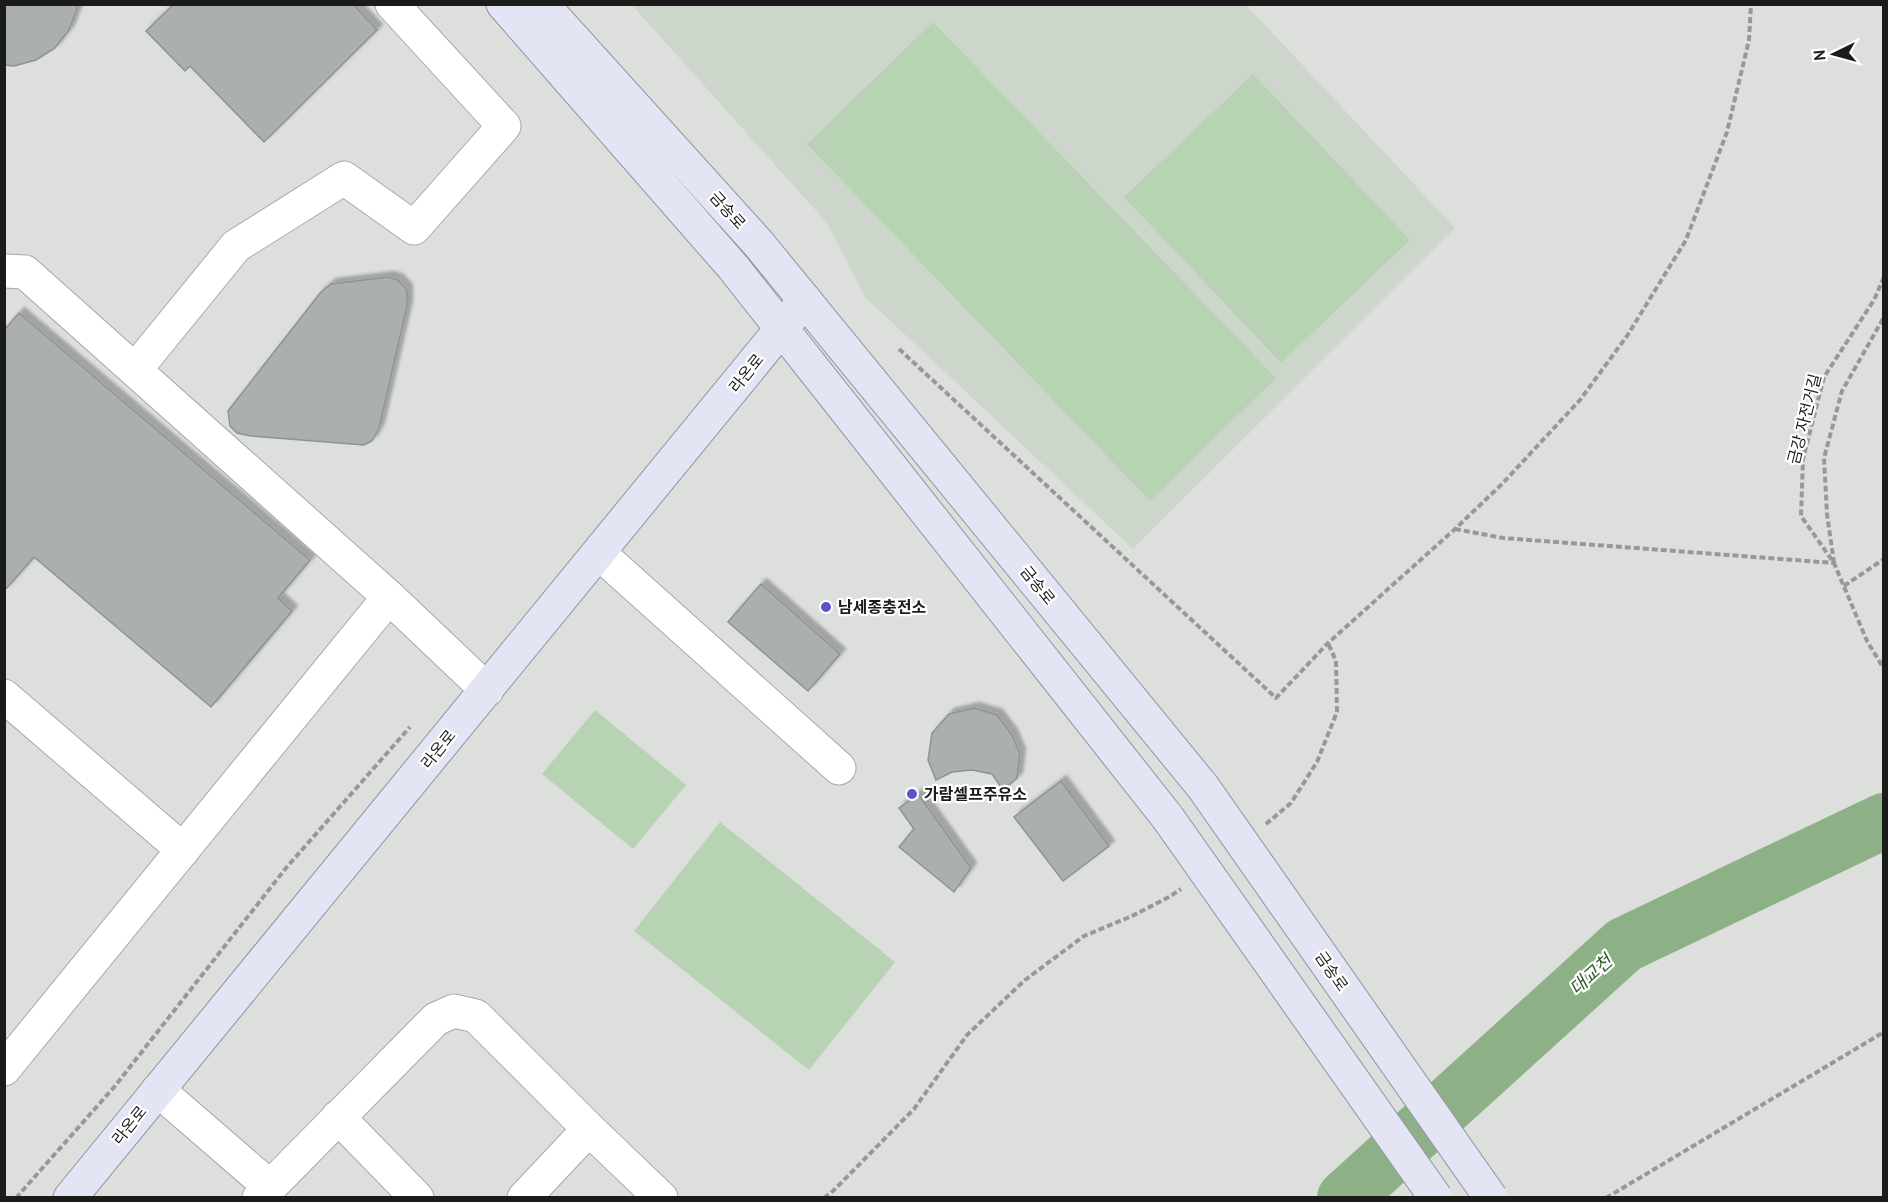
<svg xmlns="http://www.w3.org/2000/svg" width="1888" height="1202" viewBox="0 0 1888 1202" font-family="'PT Sans','Noto Sans KR',sans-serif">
	<defs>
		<filter id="shadow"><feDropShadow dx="5.5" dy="-5.5" stdDeviation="1.5" flood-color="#0004"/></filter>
	</defs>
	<rect width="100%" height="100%" fill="#dcdfdb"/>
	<polygon fill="#cdd6cb" points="632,5 1246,5 1455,228 1133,549 865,297 827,223"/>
	<g fill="#b8d3b4">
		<polygon points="933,22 1276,378 1150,501 807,144"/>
		<polygon points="1253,74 1410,240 1281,363 1124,197"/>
		<polygon points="595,710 686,785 633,849 542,774"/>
		<polygon points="720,822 895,962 809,1070 634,931"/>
	</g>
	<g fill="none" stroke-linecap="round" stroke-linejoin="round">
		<polyline stroke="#8db087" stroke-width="56" points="1345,1198 1624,945 1884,821"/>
	</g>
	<g fill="#acb0ac" stroke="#8f938f" stroke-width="1.5" filter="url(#shadow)">
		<polygon points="4,4 76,4 77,9 69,30 55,48 36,60 14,66 4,65"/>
		<polygon points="174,4 353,4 377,30 264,142 190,66 185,71 146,31"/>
		<polygon points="388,277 398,280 407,290 407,306 379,428 372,441 364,445 251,436 237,433 230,426 228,411 321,292 331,284"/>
		<polygon points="19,313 310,560 278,598 292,611 211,707 34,557 4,591 4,330"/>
		<polygon points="761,584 840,654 808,691 728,622"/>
		<polygon points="974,708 997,715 1012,735 1020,754 1017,778 1003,790 992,774 972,770 952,772 936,780 928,760 932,733 949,714"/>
		<polygon points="1061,781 1109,846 1063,881 1014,817"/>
		<polygon points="918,794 971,868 954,892 899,847 914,829 899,808"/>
	</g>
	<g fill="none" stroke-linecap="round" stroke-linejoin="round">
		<g stroke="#a6aaa6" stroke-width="35">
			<g id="minor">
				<polyline points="4,271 25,272 389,597 487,690"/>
				<polyline points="135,370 236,246 344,178 414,228 504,126 392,4"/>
				<polyline points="599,553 839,768"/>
				<polyline points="4,696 183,850"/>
				<polyline points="4,1069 389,597"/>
				<polyline points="158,1090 269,1186"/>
				<polyline points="338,1117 417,1198"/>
				<polyline points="259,1198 436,1019 454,1011 476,1016 589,1129 661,1198"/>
				<polyline points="524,1198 589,1129"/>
			</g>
		</g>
		<g stroke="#9193a3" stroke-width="35">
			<g id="major">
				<polyline points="503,4 733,267 1168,818"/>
				<polyline points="542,4 758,243 1203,787"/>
				<polyline points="70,1198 805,300"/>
			</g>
		</g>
		<g stroke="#979996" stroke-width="4" stroke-dasharray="6 3" stroke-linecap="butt">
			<polyline points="1884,277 1874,300 1824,377 1803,459 1801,516 1834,563 1867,641 1884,669"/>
			<polyline points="899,349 1276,698 1328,643 1455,529 1502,484 1580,400 1627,336 1686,240 1727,132 1749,40 1751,4"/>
			<polyline points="1455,529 1503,538 1834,563"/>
			<polyline points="1834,563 1827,514 1824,458 1842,391 1884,317"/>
			<polyline points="1844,586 1884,559"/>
			<polyline points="1266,824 1291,803 1317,762 1337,712 1336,661 1328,643"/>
			<polyline points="16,1198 115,1086 286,868 410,727"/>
			<polyline points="824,1198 833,1191 914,1109 967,1035 1025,980 1084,936 1132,916 1169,897 1181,889"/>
			<polyline points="1606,1198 1884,1032"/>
		</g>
		<use href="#minor" stroke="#fff" stroke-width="33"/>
		<use href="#major" stroke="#e3e5f4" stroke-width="33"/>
		<g stroke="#9193a3" stroke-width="35" stroke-linecap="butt">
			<g id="major-bridge">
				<polyline points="1203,787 1491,1198"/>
				<polyline points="1168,818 1436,1198"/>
			</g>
		</g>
		<use href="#major-bridge" stroke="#e3e5f4" stroke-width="33"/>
	</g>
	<g fill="#5e52ca" stroke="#fff" stroke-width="2">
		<circle cx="826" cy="607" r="6"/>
		<circle cx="912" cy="794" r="6"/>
	</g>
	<g text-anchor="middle" stroke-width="4.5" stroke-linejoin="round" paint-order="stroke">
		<g font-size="16" fill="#1b1c1a" stroke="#fff">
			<text transform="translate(728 210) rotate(48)" y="6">금송로</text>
			<text transform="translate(746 373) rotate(-51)" y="6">라온로</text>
			<text transform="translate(1804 419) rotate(-76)" y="6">금강 자전거길</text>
			<text transform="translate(1038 585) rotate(51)" y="6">금송로</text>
			<text transform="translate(438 749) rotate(-51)" y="6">라온로</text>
			<text transform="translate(1332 971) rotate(55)" y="6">금송로</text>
			<text transform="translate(129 1125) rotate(-51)" y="6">라온로</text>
		</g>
		<g font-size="16" font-weight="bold" fill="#1b1c1a" stroke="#fff" text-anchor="start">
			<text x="838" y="613">남세종충전소</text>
			<text x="924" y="800">가람셀프주유소</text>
		</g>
		<g font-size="18" font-style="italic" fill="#2a5922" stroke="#fff">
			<text transform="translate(1591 975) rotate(-42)" y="6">대교천</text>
		</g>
	</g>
	<rect width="1888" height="1202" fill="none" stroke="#1b1c1a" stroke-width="12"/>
	<g transform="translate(1834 54) rotate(265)" stroke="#ffffff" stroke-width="4.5" paint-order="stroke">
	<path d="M0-4.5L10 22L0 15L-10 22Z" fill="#1b1c1a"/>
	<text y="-9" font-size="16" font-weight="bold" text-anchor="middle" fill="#1b1c1a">N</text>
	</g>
</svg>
